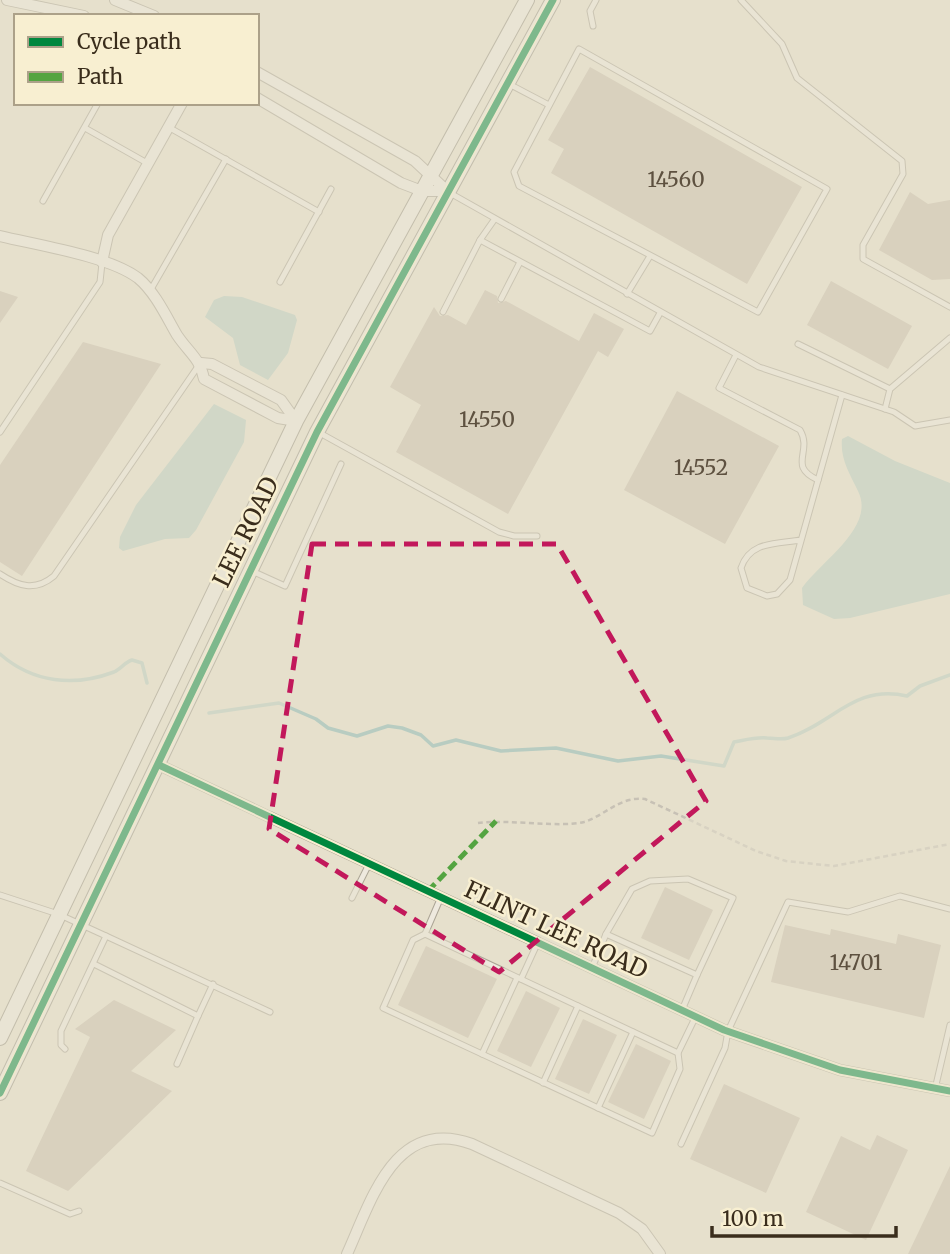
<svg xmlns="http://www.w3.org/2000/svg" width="950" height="1254" viewBox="0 0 950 1254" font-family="Merriweather,serif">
	<rect width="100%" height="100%" fill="#e6e0cc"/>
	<g fill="#b8ccc1">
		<polygon points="224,296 242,297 295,315 297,320 288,353 268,380 240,365 233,338 205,317 214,300"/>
		<polygon points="214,404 246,420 244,442 196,530 189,538 165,539 123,551 119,548 120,537 136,505"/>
		<path d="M 848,436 L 895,461 L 950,483 L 950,594 L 850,618 L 834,619 L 803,605 L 802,588 C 822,560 876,527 858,491 C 850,474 840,459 842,439 Z"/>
	</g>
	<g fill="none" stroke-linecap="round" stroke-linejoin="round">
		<g stroke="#b8ccc1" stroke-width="3.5">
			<path d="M 0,654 C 33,683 74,687 114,672 C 121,669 125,662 132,660 L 142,663 L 147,683"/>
			<path d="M 209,713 L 279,703 L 316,719 L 328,728 L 357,736 L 388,726 L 402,728 L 421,735 L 433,746 L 456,740 L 501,751 L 556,748 L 618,761 L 661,756 L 724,766 L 734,742 C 745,740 756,737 767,738 C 774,738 781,740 788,738 C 834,723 854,684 907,696 L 920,686 L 950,675"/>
		</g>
	</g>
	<g fill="#cabead">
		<polygon points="590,67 802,187 747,284 551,173 564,149 548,140"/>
		<polygon points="910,192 928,204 950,200 950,279 932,280 879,250"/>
		<polygon points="831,281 912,326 888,369 807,325"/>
		<polygon points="485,290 497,296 498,303 506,301 579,341 594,313 624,329 608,357 598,351 508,514 396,452 421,405 390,387 434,307 440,316 448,315 466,325"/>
		<polygon points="0,291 18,297 0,323"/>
		<polygon points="83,342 161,364 22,576 0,562 0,465"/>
		<polygon points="677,391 779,446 725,544 624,490"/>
		<polygon points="665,887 713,910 689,960 641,938"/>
		<polygon points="785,925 830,935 831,929 896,944 898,934 941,945 924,1018 771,982"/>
		<polygon points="426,946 497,979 468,1038 398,1005"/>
		<polygon points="526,991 560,1008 531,1067 497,1051"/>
		<polygon points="114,1000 176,1030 131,1071 172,1091 68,1191 26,1171 90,1037 75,1029"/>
		<polygon points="583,1019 617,1035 589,1094 555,1079"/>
		<polygon points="636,1044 671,1061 644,1119 608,1102"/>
		<polygon points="724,1084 800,1118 766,1193 690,1159"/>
		<polygon points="877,1135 908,1150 866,1240 806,1212 841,1136 870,1150"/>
		<polygon points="950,1166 950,1254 908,1254"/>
	</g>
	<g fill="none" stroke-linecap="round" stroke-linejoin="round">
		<g stroke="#aba495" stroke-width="7">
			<g id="lane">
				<polyline points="741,0 782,44 797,78 902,161 903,174 863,245 863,259 950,307"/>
				<polyline points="593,26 590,11 596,0"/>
				<polygon points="579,49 827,189 758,312 519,186 514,172"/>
				<polyline points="509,84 549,105"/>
				<polyline points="85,128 147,163"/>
				<polyline points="170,128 319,212"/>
				<polyline points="450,193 759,367 894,412 915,426 950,420"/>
				<polyline points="43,201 98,103"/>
				<polyline points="494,220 480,240 650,331 660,313"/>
				<polyline points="280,282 331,189"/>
				<polyline points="150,291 226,159"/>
				<polyline points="627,294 650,256"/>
				<polyline points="501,299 520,262"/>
				<polyline points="443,312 480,240"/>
				<polyline points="798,344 890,389"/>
				<path d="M 736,355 L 719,388 L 800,430 C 813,452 787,466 818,480"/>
				<polyline points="885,409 890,389 950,338"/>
				<polyline points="0,432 100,282 102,263"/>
				<polyline points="318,432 499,532 514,536 537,536"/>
				<path d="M 801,540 C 776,544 750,541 741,568 L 747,588 L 767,596 L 777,594 L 790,580 L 842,395"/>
				<polyline points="252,571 285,586 341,464"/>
				<path d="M 0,574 C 18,586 35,592 54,576 L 199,365"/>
				<polyline points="0,895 58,914 106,936 61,1031 61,1045 65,1049"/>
				<polyline points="441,897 425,934 678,1053 696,1016"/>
				<polyline points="352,898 369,864"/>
				<polyline points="425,934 413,940 383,1008 652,1133 680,1069 678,1053"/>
				<polyline points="606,934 632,889 650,881 688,879 733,898 697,975"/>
				<polyline points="106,936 270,1012"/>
				<polyline points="94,964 198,1016 213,984"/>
				<polyline points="592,968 606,934 697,975 682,1010"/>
				<polyline points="521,979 538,942"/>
				<polyline points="482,1054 517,978"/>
				<polyline points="177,1064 198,1016"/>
				<polyline points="543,1083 578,1006"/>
				<polyline points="935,1089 950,1025"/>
				<polyline points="598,1108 633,1032"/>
				<polyline points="681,1144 725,1048 728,1031 788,902 848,912 900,896 950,909"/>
				<polyline points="0,1183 70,1214 79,1211"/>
			</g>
		</g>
		<g stroke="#aba495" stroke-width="12">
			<g id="street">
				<polyline points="7,0 84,16"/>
				<polyline points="115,0 154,16"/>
				<polyline points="257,72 415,161 447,191"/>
				<polyline points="257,98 401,183 422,191 447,191"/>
				<path d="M 0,236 C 37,245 109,256 138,278 C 155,292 166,316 177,335 C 189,353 200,358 204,379 L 278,418 L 296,421"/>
				<polyline points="102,262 108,235 182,103"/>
				<polyline points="201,363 212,364 281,400 296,421"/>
				<polyline points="159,765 724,1030 840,1070 950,1091"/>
				<path d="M 347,1254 C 372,1199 395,1116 472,1144 L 619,1213 L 642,1229 L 660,1254"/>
			</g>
		</g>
		<g stroke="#9a9485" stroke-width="16">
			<g id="secondary">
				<polyline points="0,1038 296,421 527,0"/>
				<polyline points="0,1093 317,432 553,0"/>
			</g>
		</g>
		<path stroke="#c7c1b5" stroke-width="2.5" stroke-dasharray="5 3.5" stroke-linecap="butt" d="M 478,823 C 509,819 560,828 584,822 C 606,815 620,796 645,799 L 756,851 L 786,861 L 834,866 L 950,844"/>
		<use href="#lane" stroke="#eee9de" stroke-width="5"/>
		<use href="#street" stroke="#eee9de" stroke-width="10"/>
		<use href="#secondary" stroke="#eee9de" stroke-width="14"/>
		<polyline stroke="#54a441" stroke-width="5" stroke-dasharray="10 5" stroke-linecap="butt" points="428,891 496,821"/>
		<g stroke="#f8efd1" stroke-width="11">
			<g id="cycleway">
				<polyline points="159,765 724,1030 840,1070 950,1091"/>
				<polyline points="0,1093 317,432 553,0"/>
			</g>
		</g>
		<use href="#cycleway" stroke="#00873e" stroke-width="7"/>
	</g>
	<path d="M0 0H950V1254H0ZM 312,544 L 557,544 L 706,801 L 499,972 L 269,829 Z" fill="#e6e0cc" fill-opacity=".55" fill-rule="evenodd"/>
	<path fill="none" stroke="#c2185b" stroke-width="5" stroke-dasharray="14 9" stroke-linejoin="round" d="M 312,544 L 557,544 L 706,801 L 499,972 L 269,829 Z"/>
	<g text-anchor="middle" stroke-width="5" stroke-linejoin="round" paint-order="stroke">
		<g font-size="21" fill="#5e5140">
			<text x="676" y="187">14560</text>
			<text x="487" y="427">14550</text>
			<text x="701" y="475">14552</text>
			<text x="856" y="970">14701</text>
		</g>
		<g font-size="24" fill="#3a2d1c" stroke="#f8efd1">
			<text transform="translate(246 532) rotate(-64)" y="8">LEE ROAD</text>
			<text transform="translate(556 930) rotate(25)" y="8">FLINT LEE ROAD</text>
		</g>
	</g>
	<rect x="14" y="14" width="245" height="91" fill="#f8efd1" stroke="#aca189" stroke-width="2"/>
	<rect x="28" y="37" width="35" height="10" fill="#00873e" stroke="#aca189" stroke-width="2"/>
	<text x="77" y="49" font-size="21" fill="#3a2d1c">Cycle path</text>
	<rect x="28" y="72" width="35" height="10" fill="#54a441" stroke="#aca189" stroke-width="2"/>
	<text x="77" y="84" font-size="21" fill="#3a2d1c">Path</text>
	<path d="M712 1226v10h184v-10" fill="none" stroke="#3a2d1c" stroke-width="3.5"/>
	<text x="722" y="1226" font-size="21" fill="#3a2d1c" stroke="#f8efd1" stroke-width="5" paint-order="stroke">100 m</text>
</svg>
